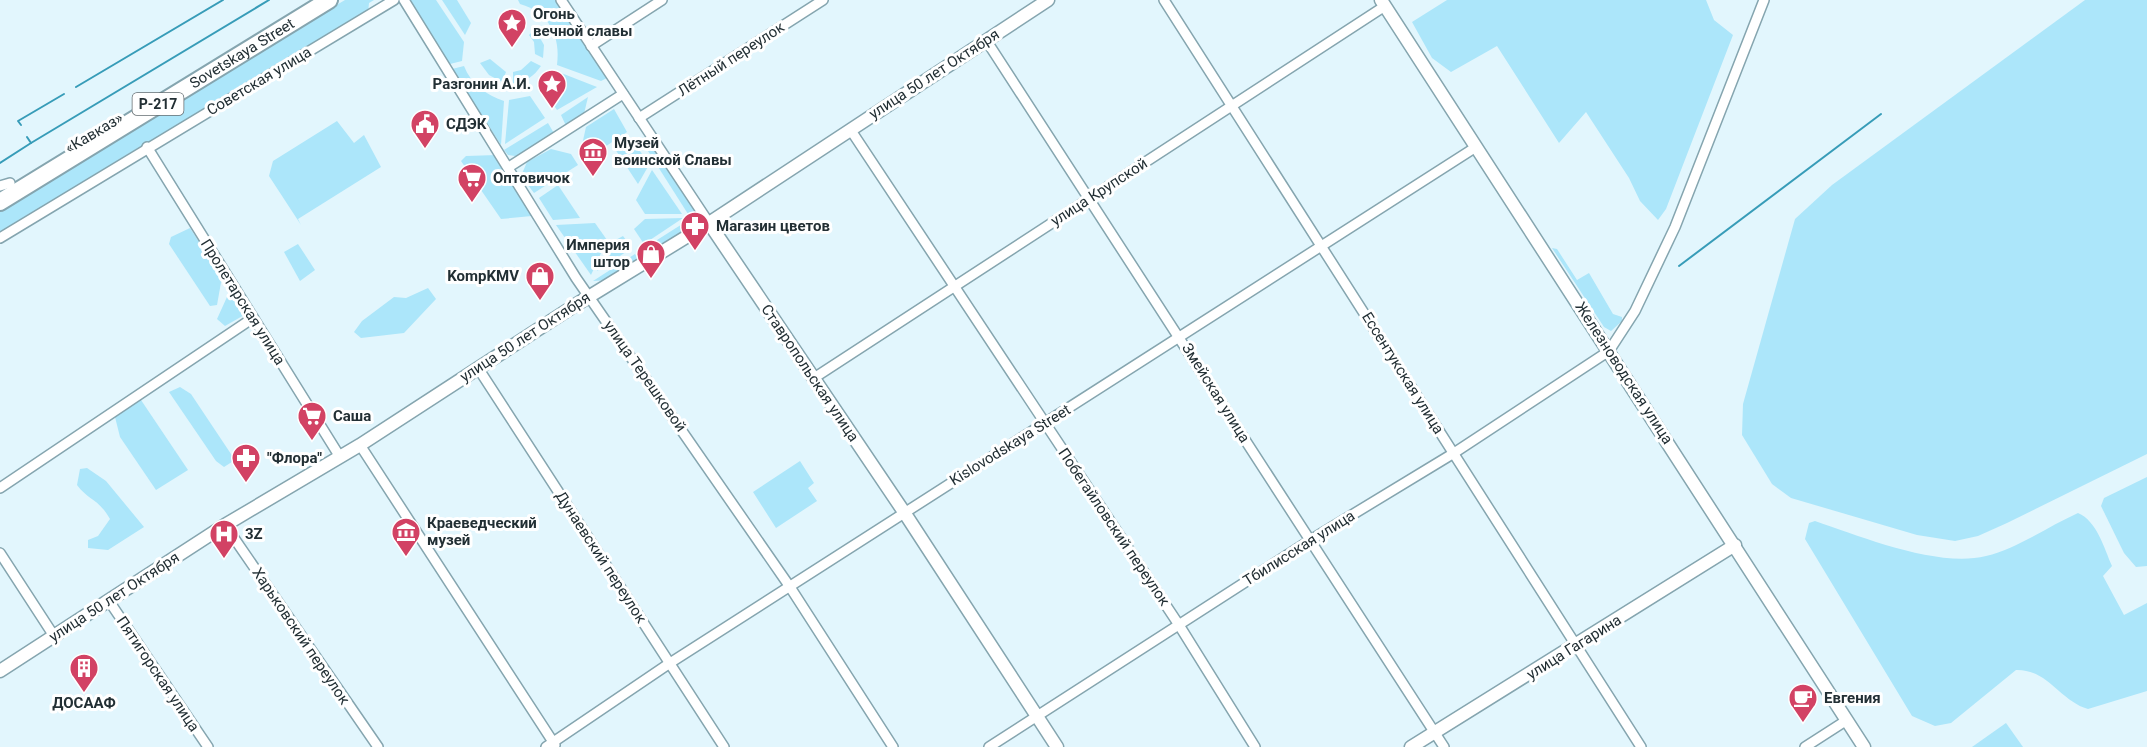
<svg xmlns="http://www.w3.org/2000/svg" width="2147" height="747" viewBox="0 0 2147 747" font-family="Roboto,sans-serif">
	<rect width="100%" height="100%" fill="#e2f6fd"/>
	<g fill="#ace6fa">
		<polygon points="345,0 374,0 369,3 368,13 133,151 0,233 0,208 128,128"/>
		<polygon points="410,0 436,0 464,42 462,61 450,64"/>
		<polygon points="442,0 457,0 471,23 465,35"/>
		<path d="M 518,0 L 555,0 L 607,78 L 601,81 L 557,65 C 561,37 549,12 520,4 Z"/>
		<polygon points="1447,0 1706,0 1714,20 1733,35 1666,209 1658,220 1640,201 1629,178 1586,112 1559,143 1497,46 1451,72 1432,58 1412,22"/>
		<polygon points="2085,0 2147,0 2147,454 2007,523 1978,536 1955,541 1917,535 1791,498 1772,484 1742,435 1743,404 1795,219 1832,185"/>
		<polygon points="535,29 544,45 543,58 535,54 534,42 529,35"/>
		<polygon points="490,59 506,72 502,82 489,75 480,63"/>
		<path d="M 531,61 L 541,66 C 534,76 525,83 513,83 L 513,72 L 521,70 Z"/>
		<path d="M 464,66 C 471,84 486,95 504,101 L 501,145 L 452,69 Z"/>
		<polygon points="556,71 597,87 557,110 541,87"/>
		<polygon points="530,96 545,118 505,144 509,100"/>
		<polygon points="588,97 583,118 567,128 561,115"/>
		<polygon points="614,109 627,132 590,157 582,145 586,127"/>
		<polygon points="337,121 354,143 364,135 381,167 298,219 301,225 269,176 273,161"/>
		<polygon points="548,123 555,135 522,157 508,155 504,150"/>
		<polygon points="631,137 649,165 638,184 615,149"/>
		<polygon points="653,148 695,212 688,214 648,151"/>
		<polygon points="551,149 571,154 578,165 534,193 521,176 527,162"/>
		<polygon points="497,155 532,216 501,219 461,161 466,156"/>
		<polygon points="652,170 682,214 645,214 636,200"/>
		<polygon points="558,185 580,218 553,220 539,198"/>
		<polygon points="683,218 644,244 634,229 645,219"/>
		<polygon points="687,221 691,226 651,253 646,247"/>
		<polygon points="595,223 607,240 591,275 556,225"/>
		<polygon points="190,228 222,277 217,305 210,306 169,244 171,237"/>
		<polygon points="623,236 632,248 597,271 612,242"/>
		<polygon points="298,244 315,270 300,281 284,252"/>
		<polygon points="1552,248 1557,249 1577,280 1589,273 1613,314 1622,317 1622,321 1611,331 1604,327"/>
		<polygon points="635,254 639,261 610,280 593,281"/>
		<polygon points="428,288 436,299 404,333 361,338 354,332 362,321 394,297 406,298"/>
		<polygon points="233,294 246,314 225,326 217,319 227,297"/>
		<polygon points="180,387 191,394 235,460 224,467 216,461 169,392"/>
		<polygon points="141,400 188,470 156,490 120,437 115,417"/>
		<polygon points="800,461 814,483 808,488 817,501 776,528 753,492"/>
		<path d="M 87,468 L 106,481 L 144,527 L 108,550 L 88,548 L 88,540 L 98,536 L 110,519 C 98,498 89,501 77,485 L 80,469 Z"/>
		<polygon points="2147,477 2147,566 2136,567 2124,553 2101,506 2104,498"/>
		<path d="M 2078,513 C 2097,521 2104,548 2112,566 L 2103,576 L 2124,615 L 2147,603 L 2147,691 L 2088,709 C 2060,701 2048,669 2016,670 L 1951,723 L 1935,726 L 1912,716 L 1805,539 L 1809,523 L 1815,521 C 1862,537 1938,568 1986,556 C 2018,548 2049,526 2078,513 Z"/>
		<polygon points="2006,723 2023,747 1972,747"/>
	</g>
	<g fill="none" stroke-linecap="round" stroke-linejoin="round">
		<g stroke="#379cb8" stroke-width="2">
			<polyline points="76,87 223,0"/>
			<polyline points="21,125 18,121 64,94"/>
			<polyline points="31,143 269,0"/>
			<polyline points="0,163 31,143 27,137"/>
			<polyline points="1679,266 1881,114"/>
		</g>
		<g stroke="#85a5af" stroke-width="12">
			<g id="street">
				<polyline points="404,0 576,278 790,587 893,747"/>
				<polyline points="561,0 709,223"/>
				<polyline points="1164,0 1641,747"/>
				<polyline points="986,40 1444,747"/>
				<polyline points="591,46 662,0"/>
				<polyline points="639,118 823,0"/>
				<polyline points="850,129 1179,625 1255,747"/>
				<polyline points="147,147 340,457"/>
				<polyline points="509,167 623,94"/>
				<polyline points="0,186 10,183"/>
				<polyline points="0,238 394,0"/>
				<polyline points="478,368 724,747"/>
				<polyline points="814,378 1385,6"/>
				<polyline points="360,445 555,745"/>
				<polyline points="0,488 253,318"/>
				<polyline points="225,525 378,747"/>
				<polyline points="0,553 54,636"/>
				<polyline points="109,601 208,747"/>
				<polyline points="546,747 670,663 1476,147"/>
				<polyline points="989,747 1309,541 1454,453 1609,351 1635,311 1675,227 1764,0"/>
				<polyline points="1805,747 1847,720"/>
			</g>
		</g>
		<g stroke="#85a5af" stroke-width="15">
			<g id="secondary">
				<polyline points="1381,0 1864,747"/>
				<polyline points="709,223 904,512 1057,747"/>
				<polyline points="0,671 225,525 360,445 577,304 709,223 1048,0"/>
				<polyline points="1411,747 1735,545"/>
			</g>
		</g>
		<g stroke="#85a5af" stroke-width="20">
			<g id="highway">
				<path id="s1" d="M 0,202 L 329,0"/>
			</g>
		</g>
		<use href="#street" stroke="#fff" stroke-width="9"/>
		<use href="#secondary" stroke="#fff" stroke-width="12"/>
		<use href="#highway" stroke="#fff" stroke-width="16"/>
	</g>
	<defs>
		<g id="sight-pin" transform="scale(1.5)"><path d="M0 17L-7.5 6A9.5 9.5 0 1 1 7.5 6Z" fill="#d24264" stroke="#fff"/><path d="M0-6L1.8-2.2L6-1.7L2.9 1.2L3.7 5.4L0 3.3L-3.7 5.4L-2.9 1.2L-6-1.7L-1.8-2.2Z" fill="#fff"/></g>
		<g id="civic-pin" transform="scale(1.5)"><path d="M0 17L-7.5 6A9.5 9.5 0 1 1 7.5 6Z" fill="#d24264" stroke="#fff"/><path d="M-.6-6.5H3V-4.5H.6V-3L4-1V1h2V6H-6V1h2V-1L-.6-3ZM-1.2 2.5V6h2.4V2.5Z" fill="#fff"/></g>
		<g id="museum-pin" transform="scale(1.5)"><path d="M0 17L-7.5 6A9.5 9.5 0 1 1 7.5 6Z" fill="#d24264" stroke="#fff"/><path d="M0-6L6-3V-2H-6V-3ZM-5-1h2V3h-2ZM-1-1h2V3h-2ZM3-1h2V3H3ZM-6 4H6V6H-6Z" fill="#fff"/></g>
		<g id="supermarket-pin" transform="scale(1.5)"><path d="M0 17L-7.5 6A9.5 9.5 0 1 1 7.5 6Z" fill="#d24264" stroke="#fff"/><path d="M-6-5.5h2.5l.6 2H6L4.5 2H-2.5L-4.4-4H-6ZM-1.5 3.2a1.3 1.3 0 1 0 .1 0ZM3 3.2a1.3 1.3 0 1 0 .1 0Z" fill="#fff"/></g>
		<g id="pharmacy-pin" transform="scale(1.5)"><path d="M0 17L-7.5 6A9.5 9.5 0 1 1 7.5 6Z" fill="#d24264" stroke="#fff"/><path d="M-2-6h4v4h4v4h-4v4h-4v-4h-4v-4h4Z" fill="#fff"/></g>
		<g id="shop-pin" transform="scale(1.5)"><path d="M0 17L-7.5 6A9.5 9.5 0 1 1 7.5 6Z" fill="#d24264" stroke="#fff"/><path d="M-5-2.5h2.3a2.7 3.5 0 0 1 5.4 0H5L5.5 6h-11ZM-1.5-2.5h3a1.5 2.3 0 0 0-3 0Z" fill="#fff"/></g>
		<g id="hospital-pin" transform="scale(1.5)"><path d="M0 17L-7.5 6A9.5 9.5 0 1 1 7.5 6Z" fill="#d24264" stroke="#fff"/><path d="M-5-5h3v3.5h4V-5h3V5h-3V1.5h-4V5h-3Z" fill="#fff"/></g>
		<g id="building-pin" transform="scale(1.5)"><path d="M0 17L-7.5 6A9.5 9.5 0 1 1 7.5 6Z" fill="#d24264" stroke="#fff"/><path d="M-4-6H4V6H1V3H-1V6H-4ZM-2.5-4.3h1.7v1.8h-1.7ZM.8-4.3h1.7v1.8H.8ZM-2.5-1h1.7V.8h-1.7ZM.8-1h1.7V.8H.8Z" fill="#fff"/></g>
		<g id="cafe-pin" transform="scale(1.5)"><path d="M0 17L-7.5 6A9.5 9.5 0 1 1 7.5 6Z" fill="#d24264" stroke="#fff"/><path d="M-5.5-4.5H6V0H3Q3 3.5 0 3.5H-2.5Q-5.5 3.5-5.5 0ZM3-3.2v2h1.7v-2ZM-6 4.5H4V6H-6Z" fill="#fff"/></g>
	</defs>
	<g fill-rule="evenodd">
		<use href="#sight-pin" x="512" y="23"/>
		<use href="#sight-pin" x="552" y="84"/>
		<use href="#civic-pin" x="425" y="124"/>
		<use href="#museum-pin" x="593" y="152"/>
		<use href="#supermarket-pin" x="472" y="178"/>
		<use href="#pharmacy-pin" x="695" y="226"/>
		<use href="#shop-pin" x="651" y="254"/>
		<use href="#shop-pin" x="540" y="276"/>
		<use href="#supermarket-pin" x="312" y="416"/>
		<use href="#pharmacy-pin" x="246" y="458"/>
		<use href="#museum-pin" x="406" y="532"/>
		<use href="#hospital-pin" x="224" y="534"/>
		<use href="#building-pin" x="84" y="668"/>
		<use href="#cafe-pin" x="1803" y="698"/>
	</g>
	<g text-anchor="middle" stroke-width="6" stroke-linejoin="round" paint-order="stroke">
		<rect fill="#fff" stroke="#646d71" stroke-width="1.5" x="132.5" y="93" width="51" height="22" rx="4.5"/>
		<g font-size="14" font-weight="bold" fill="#222f34">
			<text x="158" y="109">Р-217</text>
		</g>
		<g font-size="15" font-weight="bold" fill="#222f34" stroke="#fff" text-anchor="start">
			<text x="533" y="19">Огонь<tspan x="533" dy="17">вечной славы</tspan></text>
			<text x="531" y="89" text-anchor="end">Разгонин А.И.</text>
			<text x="446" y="129">СДЭК</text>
			<text x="614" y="148">Музей<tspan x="614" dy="17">воинской Славы</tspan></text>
			<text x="493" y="183">Оптовичок</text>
			<text x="716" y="231">Магазин цветов</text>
			<text x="630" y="250" text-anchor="end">Империя<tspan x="630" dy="17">штор</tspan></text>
			<text x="519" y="281" text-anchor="end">KompKMV</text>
			<text x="333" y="421">Саша</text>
			<text x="267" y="463">"Флора"</text>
			<text x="427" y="528">Краеведческий<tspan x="427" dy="17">музей</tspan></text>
			<text x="245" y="539">3Z</text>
			<text x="1824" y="703">Евгения</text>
			<text x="84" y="708" text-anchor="middle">ДОСААФ</text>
		</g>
		<g font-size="15" fill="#222f34" stroke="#fff">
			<text dy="5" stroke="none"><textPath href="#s1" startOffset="284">Sovetskaya Street</textPath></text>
			<text transform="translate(731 59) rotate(-33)" y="5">Лётный переулок</text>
			<text transform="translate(934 74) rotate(-33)" y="5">улица 50 лет Октября</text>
			<text transform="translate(259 81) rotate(-31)" y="5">Советская улица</text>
			<text transform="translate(94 133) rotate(-31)" y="5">«Кавказ»</text>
			<text transform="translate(1099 192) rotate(-33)" y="5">улица Крупской</text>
			<text transform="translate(243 302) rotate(58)" y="5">Пролетарская улица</text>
			<text transform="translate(525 337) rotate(-33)" y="5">улица 50 лет Октября</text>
			<text transform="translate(810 373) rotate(56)" y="5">Ставропольская улица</text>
			<text transform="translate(1403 373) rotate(58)" y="5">Ессентукская улица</text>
			<text transform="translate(1624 373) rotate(57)" y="5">Железноводская улица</text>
			<text transform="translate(645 376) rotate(55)" y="5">улица Терешковой</text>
			<text transform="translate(1216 393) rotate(58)" y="5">Змейская улица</text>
			<text transform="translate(1010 445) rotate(-32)" y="5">Kislovodskaya Street</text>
			<text transform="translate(1114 527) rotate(56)" y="5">Побегайловский переулок</text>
			<text transform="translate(1299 548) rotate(-32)" y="5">Тбилисская улица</text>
			<text transform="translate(601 557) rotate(57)" y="5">Дунаевский переулок</text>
			<text transform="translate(114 597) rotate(-33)" y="5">улица 50 лет Октября</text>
			<text transform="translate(301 636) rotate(56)" y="5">Харьковский переулок</text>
			<text transform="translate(1574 647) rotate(-32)" y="5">улица Гагарина</text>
			<text transform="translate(158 674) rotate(56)" y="5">Пятигорская улица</text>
		</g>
	</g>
</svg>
